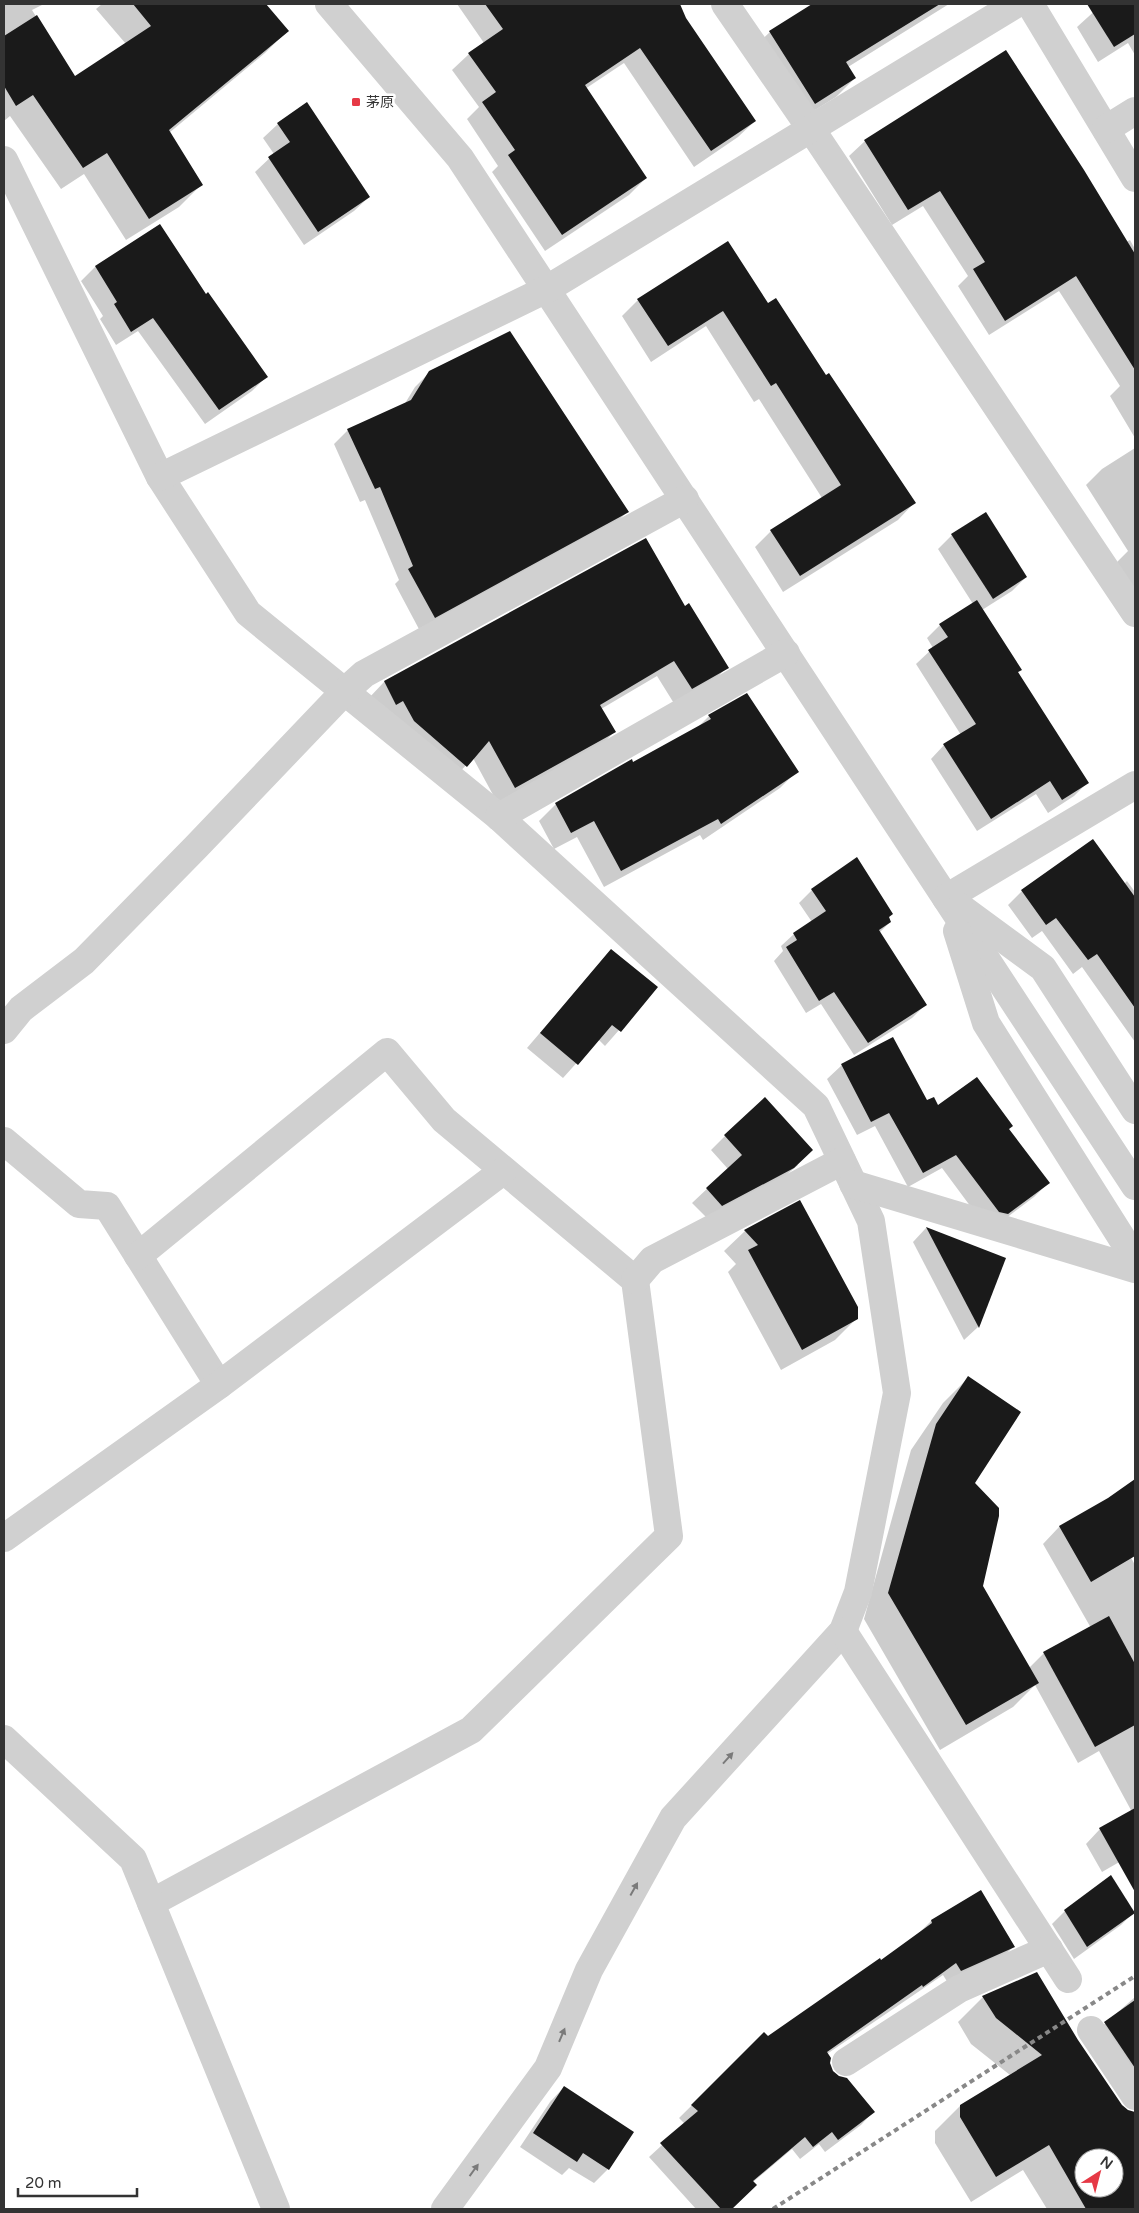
<svg xmlns="http://www.w3.org/2000/svg" width="1139" height="2213" viewBox="0 0 1139 2213" font-family="'Varela Round','Noto Sans JP',sans-serif">
	<rect width="100%" height="100%" fill="#fff"/>
	<g fill="#0003" fill-rule="evenodd">
		<polygon points="4,4 44,4 32,10 74,78 126,44 96,9 102,4 265,4 287,31 265,53 169,133 202,184 179,207 126,240 84,174 61,189 10,116 4,121"/>
		<polygon points="457,4 678,4 685,18 755,121 738,137 694,167 624,63 585,89 646,178 629,195 545,251 492,172 498,166 467,119 479,107 452,70 469,54 484,43"/>
		<polygon points="820,4 949,4 848,67 855,78 836,97 796,122 751,50 770,32"/>
		<polygon points="1097,4 1135,4 1135,55 1128,43 1098,62 1077,27 1099,7"/>
		<polygon points="278,124 369,197 354,211 304,245 255,172 274,154 263,138"/>
		<polygon points="865,141 1126,242 1130,240 1135,249 1135,438 1110,396 1120,386 1059,291 989,335 958,286 968,276 923,206 892,225 849,156"/>
		<polygon points="160,226 206,295 266,377 252,391 205,424 138,331 116,345 100,319 103,316 81,281 95,267"/>
		<polygon points="638,300 768,304 826,377 914,503 898,520 783,592 755,547 771,531 822,498 759,399 754,402 706,326 651,362 622,316"/>
		<polygon points="430,372 628,511 613,526 420,631 395,584 399,580 365,500 360,502 334,444 348,430 404,405 415,387"/>
		<polygon points="1135,448 1135,596 1115,564 1128,551 1086,485 1102,469"/>
		<polygon points="952,535 1026,577 1012,591 982,610 1021,670 1017,673 1087,783 1074,796 1048,813 1036,794 977,831 931,759 944,745 961,735 916,664 933,648 927,638 940,625 973,604 938,549"/>
		<polygon points="646,540 685,607 727,667 711,684 675,705 657,676 601,709 614,732 598,749 498,804 473,758 450,782 368,699 384,682"/>
		<polygon points="709,716 797,771 780,788 703,840 700,835 604,887 577,837 554,849 539,821 556,804 697,728"/>
		<polygon points="857,858 890,922 879,933 925,1005 912,1018 854,1055 821,1004 806,1013 774,961 783,951 781,946 794,934 812,922 799,903 812,890"/>
		<polygon points="1127,881 1135,892 1135,1042 1082,967 1073,974 1042,931 1032,938 1008,905 1022,891 1124,884"/>
		<polygon points="611,950 656,988 605,1046 598,1039 563,1078 527,1048"/>
		<polygon points="842,1065 927,1102 1008,1129 1048,1183 1034,1197 993,1228 985,1226 942,1168 908,1187 875,1126 857,1135 827,1079"/>
		<polygon points="725,1136 798,1165 778,1182 708,1219 692,1203 728,1169 711,1150"/>
		<polygon points="926,1228 1004,1259 978,1327 964,1340 913,1242"/>
		<polygon points="745,1231 856,1319 835,1340 781,1370 728,1272 736,1264 724,1251"/>
		<polygon points="968,1378 982,1586 1029,1668 1044,1653 1091,1628 1043,1544 1059,1527 1101,1503 1135,1565 1135,1853 1102,1872 1086,1844 1100,1829 1132,1812 1099,1751 1078,1763 1035,1685 1013,1707 940,1750 864,1619 911,1450 943,1403"/>
		<polygon points="1135,1483 1135,1546 1111,1507"/>
		<polygon points="980,1892 1013,1947 1000,1960 948,1983 943,1975 827,2054 832,2072 873,2112 861,2125 825,2152 819,2144 800,2159 792,2149 753,2182 756,2185 731,2209 696,2209 649,2157 685,2124 679,2118 764,2034 768,2038 881,1961 918,1934 931,1921"/>
		<polygon points="1065,1911 1134,1912 1121,1925 1074,1959 1052,1924"/>
		<path d="M 1036,1973 L 1102,2116 L 1135,2171 L 1135,2209 L 1047,2209 L 1023,2170 L 971,2202 L 935,2143 L 935,2131 L 960,2106 L 1010,2075 L 971,2044 L 958,2022 L 983,1997 ZM 1084,2158 L 1114,2158 L 1114,2188 L 1084,2188 Z"/>
		<polygon points="1135,1997 1135,2093 1091,2036"/>
		<polygon points="564,2087 608,2169 594,2183 569,2168 562,2175 520,2147 550,2102"/>
	</g>
	<g fill="#1a1a1a" fill-rule="evenodd">
		<polygon points="133,4 266,4 289,31 169,130 203,185 149,219 107,153 83,168 33,95 16,106 4,86 4,36 37,15 75,76 151,26"/>
		<polygon points="485,4 680,4 686,18 756,121 711,151 640,48 585,85 647,178 562,235 508,155 515,150 482,102 496,92 468,53 503,29"/>
		<polygon points="812,4 940,4 846,62 856,78 815,104 769,31"/>
		<polygon points="1087,4 1135,4 1135,34 1114,47"/>
		<polygon points="1006,50 1084,170 1135,254 1135,370 1076,276 1005,321 973,269 985,262 940,191 908,210 864,140"/>
		<polygon points="307,102 370,197 318,232 268,157 290,142 277,123"/>
		<polygon points="160,224 206,294 208,292 268,377 219,410 153,318 131,332 114,304 117,302 95,266"/>
		<polygon points="728,241 768,303 776,298 826,375 829,373 916,503 800,576 770,530 841,485 776,383 771,386 723,311 668,346 637,299"/>
		<polygon points="510,331 629,512 435,618 408,569 413,566 380,487 375,489 347,429 411,400 429,371"/>
		<polygon points="986,512 1027,577 993,599 951,534"/>
		<polygon points="646,538 685,606 689,603 729,668 692,689 674,661 600,705 616,732 515,788 489,741 467,767 414,721 403,701 396,705 384,681"/>
		<polygon points="977,600 1022,670 1018,672 1089,783 1062,800 1050,781 991,819 943,744 976,724 928,650 948,637 939,624"/>
		<polygon points="747,693 799,772 721,824 718,819 621,871 594,821 571,833 555,803 632,759 633,762 711,719 708,715"/>
		<polygon points="1093,839 1135,897 1135,1008 1097,954 1088,960 1056,918 1046,925 1021,890"/>
		<polygon points="857,857 893,914 889,917 891,922 879,930 927,1005 868,1043 834,992 819,1001 786,947 797,940 793,933 826,911 811,889"/>
		<polygon points="611,949 658,987 621,1032 612,1025 578,1065 540,1033"/>
		<polygon points="893,1037 927,1100 934,1097 938,1105 977,1077 1013,1126 1009,1129 1050,1183 1008,1214 999,1212 956,1155 923,1173 889,1113 871,1122 841,1064"/>
		<polygon points="765,1097 813,1150 794,1168 722,1206 706,1188 742,1155 724,1135"/>
		<polygon points="800,1200 858,1307 858,1319 802,1350 748,1250 758,1245 744,1230"/>
		<polygon points="926,1227 1006,1258 979,1328"/>
		<polygon points="968,1376 1021,1412 975,1483 999,1508 999,1516 983,1586 1039,1683 966,1725 888,1593 936,1424"/>
		<polygon points="1135,1479 1135,1556 1091,1582 1059,1526 1108,1498"/>
		<polygon points="1109,1616 1135,1664 1135,1725 1095,1747 1043,1652"/>
		<polygon points="1135,1808 1135,1892 1099,1828"/>
		<polygon points="1111,1875 1135,1913 1087,1947 1064,1910"/>
		<polygon points="981,1890 1015,1947 961,1971 956,1963 923,1987 922,1985 827,2052 831,2058 830,2063 833,2071 839,2076 847,2078 875,2112 838,2140 832,2132 813,2147 805,2137 753,2181 757,2185 732,2209 721,2209 660,2143 698,2111 691,2105 764,2032 768,2036 880,1958 881,1960 932,1923 931,1920"/>
		<path d="M 1037,1972 L 1078,2040 L 1122,2105 L 1128,2110 L 1135,2112 L 1135,2209 L 1086,2209 L 1049,2145 L 996,2177 L 960,2117 L 960,2105 L 1042,2055 L 996,2018 L 982,1996 ZM 1084,2158 L 1114,2158 L 1114,2188 L 1084,2188 Z"/>
		<polygon points="1135,2000 1135,2068 1104,2022"/>
		<polygon points="564,2086 634,2132 609,2170 583,2153 577,2162 533,2133"/>
	</g>
	<g fill="none" stroke-linecap="round" stroke-linejoin="round">
		<g stroke="#d0d0d0" stroke-width="28">
			<polyline points="329,4 460,158 1135,1186"/>
			<polyline points="725,4 811,129 1135,613"/>
			<polyline points="1030,4 1135,178"/>
			<polyline points="1106,129 1135,111"/>
			<polyline points="4,160 160,477 248,613 499,817 816,1106 871,1221 897,1393 858,1592 843,1631 673,1818 589,1970 548,2068 445,2209"/>
			<polyline points="160,477 547,289 1016,4"/>
			<polyline points="499,817 786,653"/>
			<polyline points="946,898 1135,785"/>
			<polyline points="960,907 1043,968 1135,1110"/>
			<polyline points="957,931 986,1023 1135,1259"/>
			<polyline points="4,1030 21,1009 84,961 196,847 345,691 364,674 685,499"/>
			<polyline points="4,1141 79,1204 107,1206 219,1385"/>
			<polyline points="853,1184 1135,1269"/>
			<polyline points="138,1256 387,1052 444,1120 635,1280 669,1536 471,1730 151,1903"/>
			<polyline points="635,1280 652,1260 842,1161"/>
			<polyline points="4,1538 219,1385 503,1171"/>
			<polyline points="843,1631 1068,1979"/>
			<polyline points="4,1739 133,1859 276,2209"/>
			<polyline points="1091,2030 1135,2096"/>
			<polyline points="846,2062 959,1989 1049,1949"/>
		</g>
		<polyline stroke="#888" stroke-width="4" stroke-dasharray="5 4" stroke-linecap="butt" points="773,2209 1135,1976"/>
	</g>
	<defs><path id="oneway-solid" d="M-6-.8H1V-3.2L6.5 0L1 3.2V.8H-6Z" transform="scale(1.25)"/></defs>
	<g fill="#7a7a7a">
		<use href="#oneway-solid" transform="translate(728 1758) rotate(-48)"/>
		<use href="#oneway-solid" transform="translate(634 1889) rotate(-61)"/>
		<use href="#oneway-solid" transform="translate(562 2035) rotate(-67)"/>
		<use href="#oneway-solid" transform="translate(474 2170) rotate(-54)"/>
	</g>
	<rect fill="#e63946" stroke="#fff" stroke-width="2" x="351" y="97" width="10" height="10" rx="2.5"/>
	<g text-anchor="middle" stroke-width="5" stroke-linejoin="round" paint-order="stroke">
		<g font-size="14" fill="#333" stroke="#fff" text-anchor="start">
			<text x="366" y="107">茅原</text>
		</g>
	</g>
	<rect width="1139" height="2213" fill="none" stroke="#333333" stroke-width="10"/>
	<g transform="translate(1099 2173) rotate(36)"><circle r="24" fill="#ffffff" stroke="#adadad"/>
	<path d="M0-4L9 19L0 12L-9 19Z" fill="#e63946"/>
	<text y="-8" font-size="14" font-weight="bold" text-anchor="middle" fill="#333333">N</text>
	</g>
	<path d="M18 2188v8h119v-8" fill="none" stroke="#333333" stroke-width="2.5"/>
	<text x="25" y="2188" font-size="15" fill="#333333" stroke="#ffffff" stroke-width="4" paint-order="stroke">20 m</text>
</svg>
